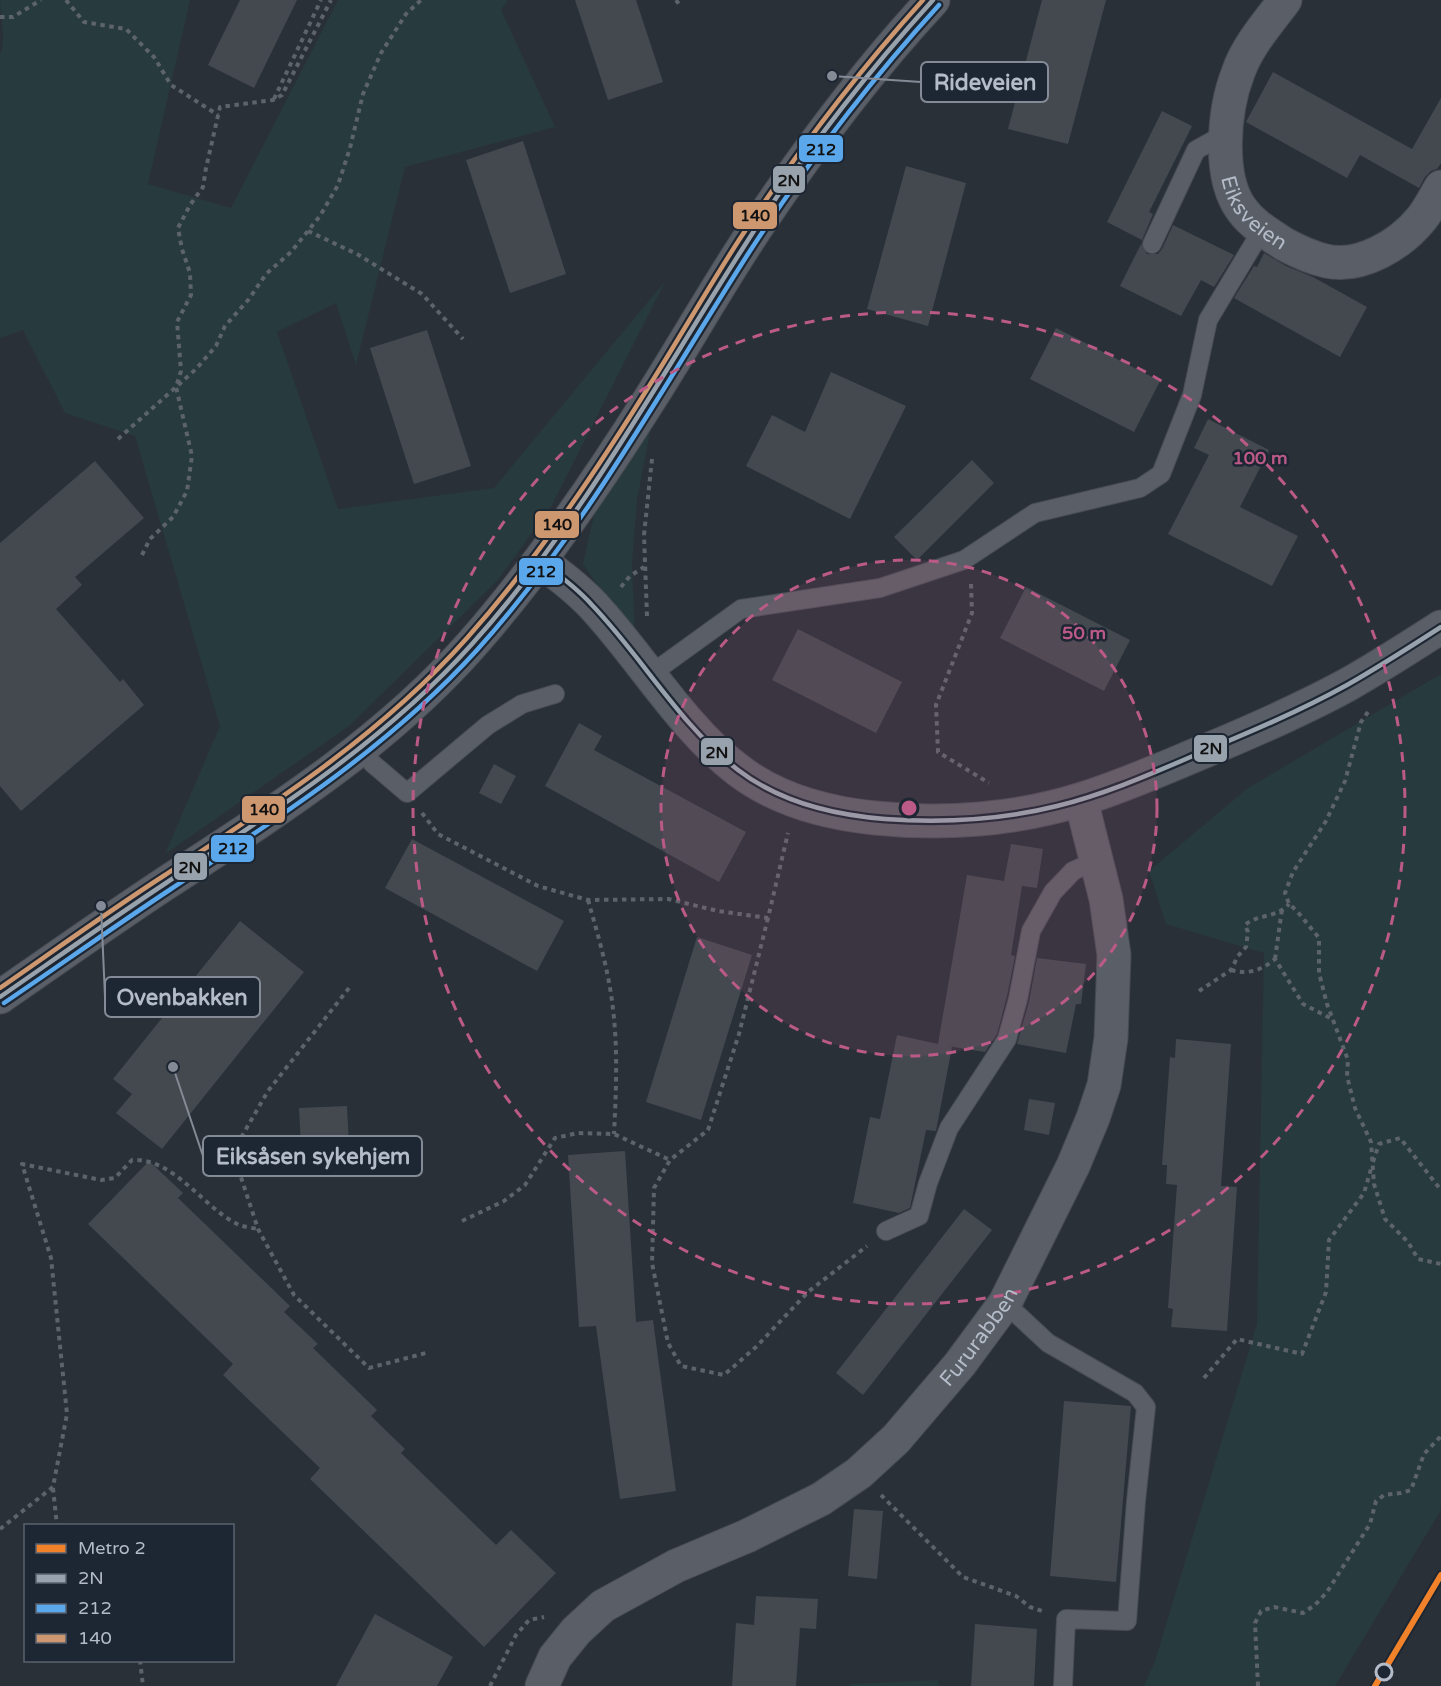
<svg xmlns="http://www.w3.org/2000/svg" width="1441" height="1686" viewBox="0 0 1441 1686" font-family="'Varela Round',sans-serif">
	<rect width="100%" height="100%" fill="#2a3038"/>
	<g fill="#273a3e">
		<path d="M 0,0 L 190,0 L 148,184 L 231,208 L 338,0 L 508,0 L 501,10 L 555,127 L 405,167 L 356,365 L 336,303 L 277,332 L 338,509 L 494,488 L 666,280 L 551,507 L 497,581 L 349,726 L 165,854 L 220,726 L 135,436 L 65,413 L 23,330 L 0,338 L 0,54 C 7,43 0,15 0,0 Z"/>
		<polygon points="651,427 637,500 632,563 635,640 583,564 594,515"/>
		<polygon points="1441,674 1441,1510 1335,1686 1144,1686 1155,1661 1257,1324 1264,953 1166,924 1149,871 1248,788"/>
		<polygon points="938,1680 939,1686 849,1686 850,1684"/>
	</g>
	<g fill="#444950">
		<polygon points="240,0 297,0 254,88 208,65"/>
		<polygon points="575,0 636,0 663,82 608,100"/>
		<polygon points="1042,0 1106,0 1068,144 1008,129"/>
		<polygon points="1273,72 1412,149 1441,98 1441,163 1437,169 1431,171 1425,177 1419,188 1360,155 1347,178 1246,122"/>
		<polygon points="1162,111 1192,126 1149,212 1153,214 1142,240 1107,222"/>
		<polygon points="523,141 566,274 510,293 466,160"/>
		<polygon points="906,166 966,183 928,326 867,309"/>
		<polygon points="1173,225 1234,255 1214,287 1201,280 1181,316 1120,286 1141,244 1147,254 1158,254 1162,249"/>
		<polygon points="1264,253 1286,266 1313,277 1367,307 1340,357 1234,298 1254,266 1257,267"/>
		<polygon points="1056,328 1160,381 1134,432 1030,379"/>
		<polygon points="427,330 471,466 414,484 370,348"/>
		<polygon points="831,372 906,406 850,519 746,466 772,415 805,432"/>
		<polygon points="1208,419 1269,450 1240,507 1298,536 1272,586 1168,534 1209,455 1194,448"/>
		<polygon points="972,460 994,483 917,560 894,537"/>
		<polygon points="95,461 144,518 75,577 82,585 56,609 120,682 123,679 144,705 21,811 0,786 0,543"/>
		<polygon points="1026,587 1130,640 1104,691 1000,638"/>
		<polygon points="798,629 902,682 876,733 772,680"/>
		<polygon points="579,723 602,736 594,750 746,832 719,882 545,786"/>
		<polygon points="494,764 516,776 501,804 479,793"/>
		<polygon points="412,839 564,921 537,971 385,888"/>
		<polygon points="1011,844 1043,849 1037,888 1022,886 1011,955 1015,956 1007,996 997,1034 985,1052 947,1046 952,1047 936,1131 926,1130 910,1208 899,1213 853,1203 870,1117 880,1119 897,1035 938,1044 967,875 1004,881"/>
		<polygon points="240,921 304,972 162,1149 116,1113 132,1094 113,1079"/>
		<polygon points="697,937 752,955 701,1120 646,1102"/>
		<polygon points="1037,958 1086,964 1081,1004 1076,1004 1066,1053 1017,1044 1029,1002"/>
		<polygon points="1176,1039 1231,1044 1221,1186 1237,1187 1227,1331 1171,1327 1173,1309 1168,1308 1177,1185 1166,1184 1167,1165 1162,1165 1170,1057 1175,1058"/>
		<polygon points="1029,1099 1055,1103 1049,1135 1024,1130"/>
		<polygon points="347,1106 349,1146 301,1148 299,1108"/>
		<polygon points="625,1151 636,1322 653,1320 676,1491 620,1499 596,1326 579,1327 568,1155"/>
		<polygon points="149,1161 183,1193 178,1198 290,1306 284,1312 318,1344 313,1348 377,1410 371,1416 405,1449 401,1453 496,1545 511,1530 556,1573 484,1647 310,1479 320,1468 223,1375 233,1364 88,1224"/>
		<polygon points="964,1209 992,1230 863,1395 836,1373"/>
		<polygon points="1064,1401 1131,1406 1116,1582 1050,1576"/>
		<polygon points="854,1509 883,1511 877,1579 848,1576"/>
		<polygon points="756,1596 818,1599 816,1629 800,1628 796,1686 732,1686 736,1623 754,1625"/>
		<polygon points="375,1614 453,1657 437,1686 336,1686"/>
		<polygon points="975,1624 1037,1629 1034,1686 971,1686"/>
	</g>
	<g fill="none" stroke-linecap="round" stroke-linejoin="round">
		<g stroke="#484c53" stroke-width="20">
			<g id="service">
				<polyline points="1152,244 1196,150 1225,134"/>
				<polyline points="651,674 741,609 880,588 964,560 1035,513 1140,488 1161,474 1192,395 1208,320 1262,230"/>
				<polyline points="360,748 373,764 407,793 488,725 522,704 555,694"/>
				<polyline points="886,1231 919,1216 928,1183 949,1128 1007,1039 1018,999 1031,931 1053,892 1073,871 1095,861"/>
				<polyline points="1005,1303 1048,1343 1135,1393 1146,1407 1136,1501 1127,1621 1066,1619 1063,1686"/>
			</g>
		</g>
		<g stroke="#484c53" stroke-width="35">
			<g id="minor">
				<path id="s1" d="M 1285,0 C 1268,23 1247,46 1238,73 C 1224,109 1217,177 1242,210 C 1253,225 1269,234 1284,244 C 1297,251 1312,258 1326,261 C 1361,269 1401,244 1422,218 C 1429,209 1435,197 1441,187"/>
				<path d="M 540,561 C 561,576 582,592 599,612 C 644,662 684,729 738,770 C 777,800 826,813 875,818 C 943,825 1016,820 1082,799 C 1124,786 1164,768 1205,751 C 1253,731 1301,710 1347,685 C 1379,667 1410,647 1441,627"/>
				<path id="s2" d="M 542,1686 L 555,1657 L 576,1631 L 603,1606 L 676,1566 L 747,1536 L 821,1499 L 859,1473 L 896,1439 L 960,1364 L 1005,1303 L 1073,1166 L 1093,1118 L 1104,1085 L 1111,1038 L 1114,955 L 1106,899 L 1081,800"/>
			</g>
		</g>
		<g stroke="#484c53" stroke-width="35">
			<path id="tertiary" d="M 0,997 C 55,959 110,920 166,883 C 275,812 386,742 472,644 C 538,569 595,486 648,402 C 685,344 719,283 758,225 C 811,146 868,70 933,0"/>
		</g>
		<g stroke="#5d636a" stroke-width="4" stroke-dasharray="4.5 4.5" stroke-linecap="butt">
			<polyline points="66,0 84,22 126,29 154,57 171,85 218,115"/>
			<polyline points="676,0 681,7"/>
			<polyline points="0,17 13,17 41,0"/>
			<polyline points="274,99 321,0"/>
			<polyline points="308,231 357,254 422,294 463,339"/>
			<polyline points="118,439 196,369 216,346 225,326 249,299 266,274 291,252 320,216 338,185 350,148 363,94 381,53 406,14 421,0"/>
			<polyline points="142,555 150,539 173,517 187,491 192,456 176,387 181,371 177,322 191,295 190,273 182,249 178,228 190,205 203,187 206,168 220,107 273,100 282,95 331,0"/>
			<polyline points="971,584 972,613 936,705 938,752 989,783"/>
			<polyline points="621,587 630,576 644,567"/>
			<polyline points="647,616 644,535 652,459"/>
			<polyline points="1368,712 1361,722 1345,781 1326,821 1293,872 1285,893 1289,904 1297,911 1319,938 1319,973 1327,1004 1348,1060 1347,1076 1355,1108 1371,1142 1374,1184 1385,1219 1408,1242 1418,1259 1441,1264"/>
			<polyline points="422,813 438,834 538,886 588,900 668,899 718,911 768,918 788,833"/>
			<path d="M 588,900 C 598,935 609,972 613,1009 C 618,1050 616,1093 614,1134"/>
			<polyline points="768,918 739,1034 708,1130 670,1160 654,1188 652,1263 668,1343 681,1366 724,1375 756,1347 808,1292 867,1246"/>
			<polyline points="1275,959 1282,909"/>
			<path d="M 1231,970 C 1248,975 1262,970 1275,959 L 1303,1004 L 1332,1019"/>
			<polyline points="349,988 268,1091 242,1136 238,1168 258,1229 294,1295 369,1368 426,1353"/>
			<path d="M 1199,991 L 1231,970 L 1238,956 L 1246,947 L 1248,932 L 1245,925 C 1257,914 1278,918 1289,904"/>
			<polyline points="1373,1162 1379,1144 1400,1138 1441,1190"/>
			<polyline points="462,1221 504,1201 525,1185 555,1138 578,1133 614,1134 670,1160"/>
			<polyline points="1204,1378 1237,1339 1302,1354 1326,1292 1329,1240 1364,1193 1371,1169"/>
			<polyline points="53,1488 57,1526"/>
			<polyline points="881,1495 963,1577 1016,1596 1030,1607 1042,1611"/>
			<path d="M 0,1529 L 53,1487 L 67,1414 L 51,1258 L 22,1164 L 101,1180 L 115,1178 L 132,1160 C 175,1158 203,1208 239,1225 C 245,1227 252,1228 258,1229"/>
			<polyline points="140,1660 143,1686"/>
			<polyline points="490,1686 516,1635 529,1620 544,1617"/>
			<polyline points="1258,1686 1255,1623 1261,1611 1274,1607 1303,1613 1315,1605 1327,1592 1370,1524 1376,1501 1384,1495 1401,1493 1411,1490 1424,1454 1441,1436"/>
		</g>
		<use href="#service" stroke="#5a5e66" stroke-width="18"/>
		<use href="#minor" stroke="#5a5e66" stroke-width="33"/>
		<use href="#tertiary" stroke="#5a5e66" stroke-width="33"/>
		<g stroke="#1d2633" stroke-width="9">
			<g id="bus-1">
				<path d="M 540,561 C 558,574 577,588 592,605 C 643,658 679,724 738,770 C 780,802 833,815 885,819 C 942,823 1001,820 1057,806 C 1106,794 1153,773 1200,753 C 1250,732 1300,711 1347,685 C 1379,667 1410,647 1441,627"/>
				<path d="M 0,997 C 55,959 110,920 166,883 C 275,811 385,741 472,644 C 580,524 656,383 743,248 C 799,160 863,77 933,0"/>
			</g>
		</g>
		<g stroke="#1d2633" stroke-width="9">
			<path id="bus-2" d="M 4,1003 C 60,965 115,926 171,889 C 280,817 389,747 477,650 C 585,530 662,388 748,254 C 805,166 868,83 939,5"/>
		</g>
		<g stroke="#1d2633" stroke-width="9">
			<path id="bus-3" d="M 0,988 C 55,950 109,911 165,875 C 272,805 381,735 467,638 C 539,557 599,467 656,375 C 684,330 710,285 739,240 C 794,156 855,75 923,0"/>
		</g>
		<use href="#bus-1" stroke="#98a2ac" stroke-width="4.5"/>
		<use href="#bus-2" stroke="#5aa8eb" stroke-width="4.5"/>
		<use href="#bus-3" stroke="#cd976f" stroke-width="4.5"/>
		<g stroke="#1d2633" stroke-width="10">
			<polyline id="metro-1" points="1375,1686 1441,1575"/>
		</g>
		<use href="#metro-1" stroke="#f18229" stroke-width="6"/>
	</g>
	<circle cx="909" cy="808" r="248" fill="#bc5a87" fill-opacity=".12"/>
	<g fill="none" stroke="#bc5a87" stroke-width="3" stroke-dasharray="10 8">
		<circle cx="909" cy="808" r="248"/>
		<circle cx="909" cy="808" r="496"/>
	</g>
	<circle fill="#1d2633" stroke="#b4bcc9" stroke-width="3" cx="1384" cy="1672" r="8"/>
	<g text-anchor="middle" stroke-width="5" stroke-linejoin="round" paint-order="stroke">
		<g font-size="21" fill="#b4bcc9" stroke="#1d2633">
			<text dy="7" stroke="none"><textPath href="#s1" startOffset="238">Eiksveien</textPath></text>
			<text dy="7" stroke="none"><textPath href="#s2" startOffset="573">Fururabben</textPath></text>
		</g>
	</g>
	<circle cx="909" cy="808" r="9" fill="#bc5a87" stroke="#1d2633" stroke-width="3"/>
	<g font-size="18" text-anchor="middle" font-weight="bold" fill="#bc5a87" stroke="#1d2633" stroke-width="5" stroke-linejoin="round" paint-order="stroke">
		<text x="1260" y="464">100 m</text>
		<text x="1084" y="639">50 m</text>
	</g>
	<path fill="none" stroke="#848b96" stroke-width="2" d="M832 76L921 82M101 906L105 997M173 1067L203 1156"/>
	<g fill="#848b96" stroke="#1d2633" stroke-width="2">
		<circle cx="832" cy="76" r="6"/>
		<circle cx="101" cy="906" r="6"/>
		<circle cx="173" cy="1067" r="6"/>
	</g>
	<g fill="#1d2633" stroke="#848b96" stroke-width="2">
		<rect x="921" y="62" width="127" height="40" rx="6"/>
		<rect x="105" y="977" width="155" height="40" rx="6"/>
		<rect x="203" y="1136" width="219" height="40" rx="6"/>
	</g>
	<g font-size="22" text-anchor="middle" font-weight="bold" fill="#b4bcc9">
		<text x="985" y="90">Rideveien</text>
		<text x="182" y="1005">Ovenbakken</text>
		<text x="313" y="1164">Eiksåsen sykehjem</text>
	</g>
	<g stroke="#1d2633" stroke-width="2">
		<rect x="798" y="134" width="46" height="29" rx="6" fill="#5aa8eb"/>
		<rect x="772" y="165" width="34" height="29" rx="6" fill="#98a2ac"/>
		<rect x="732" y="201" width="46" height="29" rx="6" fill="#cd976f"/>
		<rect x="534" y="510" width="46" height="29" rx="6" fill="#cd976f"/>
		<rect x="518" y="557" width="46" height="29" rx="6" fill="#5aa8eb"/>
		<rect x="1193" y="734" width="35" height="29" rx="6" fill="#98a2ac"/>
		<rect x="700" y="737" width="34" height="29" rx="6" fill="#98a2ac"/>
		<rect x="241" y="795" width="45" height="29" rx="6" fill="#cd976f"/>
		<rect x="210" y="834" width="45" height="29" rx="6" fill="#5aa8eb"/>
		<rect x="173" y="852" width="35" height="29" rx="6" fill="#98a2ac"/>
	</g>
	<g font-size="16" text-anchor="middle" font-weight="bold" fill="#111">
		<text x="821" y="155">212</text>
		<text x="789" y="186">2N</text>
		<text x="755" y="221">140</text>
		<text x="557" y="530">140</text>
		<text x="541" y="577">212</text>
		<text x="1211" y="754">2N</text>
		<text x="717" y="758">2N</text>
		<text x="264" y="815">140</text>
		<text x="233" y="854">212</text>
		<text x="190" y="873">2N</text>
	</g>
	<rect x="24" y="1524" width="210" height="138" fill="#1d2633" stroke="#59626f" stroke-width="1.5"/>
	<rect x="36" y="1544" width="30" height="9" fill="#f18229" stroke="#59626f" stroke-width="1.5"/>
	<text x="78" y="1554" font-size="18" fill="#b4bcc9">Metro 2</text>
	<rect x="36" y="1574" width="30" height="9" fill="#98a2ac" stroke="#59626f" stroke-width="1.5"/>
	<text x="78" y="1584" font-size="18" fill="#b4bcc9">2N</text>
	<rect x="36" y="1604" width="30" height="9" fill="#5aa8eb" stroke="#59626f" stroke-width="1.5"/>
	<text x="78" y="1614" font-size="18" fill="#b4bcc9">212</text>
	<rect x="36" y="1634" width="30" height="9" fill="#cd976f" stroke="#59626f" stroke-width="1.5"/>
	<text x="78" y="1644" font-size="18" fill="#b4bcc9">140</text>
</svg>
